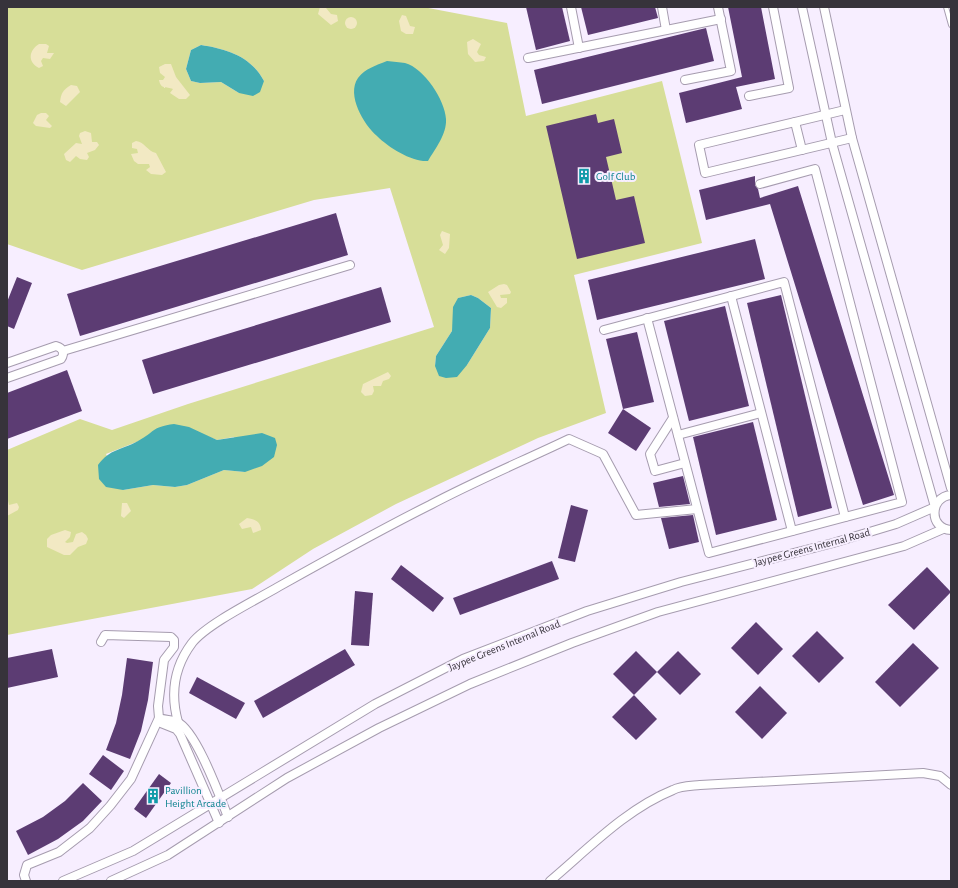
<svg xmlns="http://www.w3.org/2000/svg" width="958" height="888" viewBox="0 0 958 888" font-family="'Alegreya Sans',sans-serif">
	<rect width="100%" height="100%" fill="#f7eeff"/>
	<path fill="#d7de98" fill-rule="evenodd" d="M 7,7 L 423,7 L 507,23 L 526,116 L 662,81 L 702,243 L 574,275 L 606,413 L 538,438 L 396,504 L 313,549 L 252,589 L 7,635 L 7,450 L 80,419 L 112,430 L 188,404 L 434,327 L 390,188 L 314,200 L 82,270 L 7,244 ZM 201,45 C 226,49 251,56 264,81 L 239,93 L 221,82 L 200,83 L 191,81 L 186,69 L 191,50 ZM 471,295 L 478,298 L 491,308 L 490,328 L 467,365 L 435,366 L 436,356 L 452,331 L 458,298 ZM 207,436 L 217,440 L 234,437 L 245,472 L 224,470 L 187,485 L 175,487 L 153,485 L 123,490 L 106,454 L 139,441 Z"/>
	<g fill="#f2e9c3">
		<polygon points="320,7 326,8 331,14 337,15 338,21 331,25 318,14"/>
		<polygon points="402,15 406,16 410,26 415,27 413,34 406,34 401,31 399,21"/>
		<circle cx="351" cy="23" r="6"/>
		<polygon points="473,39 481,44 477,52 479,55 486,57 484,61 475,62 468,54 467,42"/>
		<path d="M 39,44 L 46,44 L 49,46 L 47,53 L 54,53 L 50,59 L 43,58 L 41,61 L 43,66 L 39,68 C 27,62 29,50 39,44 Z"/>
		<path d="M 165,64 L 171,64 L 176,77 L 190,95 L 186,99 L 179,99 L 170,93 L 173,89 C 166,86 161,90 159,80 L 163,80 L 165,77 L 160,73 L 159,67 Z"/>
		<path d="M 71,85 L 77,86 L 80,92 L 66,106 L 60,102 C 61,93 63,90 71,85 Z"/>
		<polygon points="41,113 46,113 49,116 46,120 52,126 50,128 36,126 33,123 37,115"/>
		<polygon points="85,131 91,133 92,142 97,142 99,145 95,150 87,153 89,157 87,160 80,159 76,156 70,162 66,160 64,154 76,143 82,144 79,136 80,133"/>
		<path d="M 136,141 C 145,142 147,151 156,153 L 166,172 L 162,175 L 151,174 L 146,170 L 150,167 L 149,164 L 138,164 L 134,161 L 131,154 L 138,153 L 137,149 L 132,148 L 132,143 Z"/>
		<polygon points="442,231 450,234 449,248 445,254 439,250 443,245 440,235"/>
		<polygon points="504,284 507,285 511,292 510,294 500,295 501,298 507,298 507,303 501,308 497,307 488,292 499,285"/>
		<polygon points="388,372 391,376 389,379 383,381 381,386 373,386 374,391 372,395 365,396 361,392 363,384"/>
		<polygon points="7,497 9,505 17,503 19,507 18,510 7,516"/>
		<polygon points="122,503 127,503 131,511 124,518 121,516"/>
		<path d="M 247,518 C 255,519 261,522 261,530 L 253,533 L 251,527 L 242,529 L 239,524 Z"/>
		<polygon points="65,530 71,532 70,537 65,542 67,543 73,542 76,534 82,532 86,535 88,539 86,544 78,547 70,555 64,555 47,547 47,539 51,535"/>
	</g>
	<g fill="#43acb2">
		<path d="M 201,45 C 226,49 251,56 264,81 L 260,92 L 253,96 L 239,93 L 221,82 L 200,83 L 191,81 L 186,69 L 191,50 Z"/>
		<path d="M 387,61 C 393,62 400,62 405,63 C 424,68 445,100 446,119 C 447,134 435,149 428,161 C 412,162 389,148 377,136 C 364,125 346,95 358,78 C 366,68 375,66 387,61 Z"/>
		<polygon points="471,295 478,298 491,308 490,328 467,365 457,377 446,378 439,376 435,366 436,356 452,331 453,307 458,298"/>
		<path d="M 174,424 L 189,427 L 217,440 L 262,433 L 275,438 L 277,445 L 274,457 L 262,466 L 245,472 L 224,470 L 187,485 L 175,487 L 153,485 L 123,490 L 106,487 L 99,479 L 98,465 C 111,448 120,451 138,441 C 155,432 151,427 174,424 Z"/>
	</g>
	<g fill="#5c3c73">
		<polygon points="526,7 562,7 570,41 536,50"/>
		<polygon points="581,7 655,7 658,18 588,35"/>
		<polygon points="728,7 761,7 775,79 736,87 742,109 686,123 679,93 742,77"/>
		<polygon points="706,28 714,61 542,104 534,70"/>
		<polygon points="596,114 598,123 614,119 622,153 606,157 616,200 634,196 645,243 577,259 546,126"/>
		<polygon points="755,176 755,185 758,189 760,198 798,186 894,495 863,505 770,204 706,220 699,190"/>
		<polygon points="336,213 348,255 80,336 67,294"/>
		<polygon points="755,239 765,279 597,320 588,280"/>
		<polygon points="17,277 32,283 14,329 7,326 7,302"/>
		<polygon points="381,287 391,322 153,394 142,360"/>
		<polygon points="781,295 832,508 798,517 747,303"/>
		<polygon points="725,306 749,406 689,421 664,321"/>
		<polygon points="637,332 654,402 623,409 606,339"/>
		<polygon points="67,370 82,411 7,439 7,393"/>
		<polygon points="623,409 651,428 636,451 608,433"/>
		<polygon points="753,422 777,520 716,535 693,437"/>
		<polygon points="683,476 690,504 659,507 653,483"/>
		<polygon points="571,505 588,510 575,562 558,558"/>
		<polygon points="693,515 699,542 669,549 661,518"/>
		<polygon points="552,561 559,579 460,615 453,598"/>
		<polygon points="401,565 444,598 433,612 391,579"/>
		<polygon points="927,567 951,592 914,630 888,605"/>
		<polygon points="355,591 373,593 369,646 351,645"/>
		<polygon points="756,622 783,649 758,675 731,648"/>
		<polygon points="817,631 844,658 819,683 792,656"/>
		<polygon points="913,643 939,668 900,707 875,682"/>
		<polygon points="52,649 58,677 7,688 7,658"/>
		<polygon points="345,649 355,665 263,718 254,701"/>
		<polygon points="636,651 657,672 634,695 613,674"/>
		<polygon points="678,651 701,674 680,695 657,672"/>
		<polygon points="127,658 153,662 148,700 141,731 130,759 106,750 116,723 122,695"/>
		<polygon points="197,677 245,703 236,719 189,693"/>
		<polygon points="760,686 787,713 762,739 735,712"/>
		<polygon points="634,695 657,719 636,740 612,717"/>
		<polygon points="103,755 124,771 111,790 89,774"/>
		<polygon points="159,774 171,783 146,818 134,809"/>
		<polygon points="83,783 102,801 83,821 58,839 28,855 16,831 43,817 65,801"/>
	</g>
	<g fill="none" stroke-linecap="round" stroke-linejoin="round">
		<g stroke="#a69caf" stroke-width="6">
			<polyline id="service" points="946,7 951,25"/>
		</g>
		<g stroke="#a69caf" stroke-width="10">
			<g id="minor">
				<polyline points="571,7 579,48"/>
				<polyline points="662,7 666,30"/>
				<polyline points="824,7 852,138 951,488"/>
				<polyline points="528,58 721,19"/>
				<polyline points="685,80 731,71 718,7"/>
				<polyline points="749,96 789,88 773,7"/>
				<polyline points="845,110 699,145 705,173 852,138"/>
				<polyline points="795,122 802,150"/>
				<polyline points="731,296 792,531"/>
				<polyline points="647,318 709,553 902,502 815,169 760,184"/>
				<polyline points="604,330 784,282 845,517"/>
				<polyline points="63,351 350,265"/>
				<path d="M 7,363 L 56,346 C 63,348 65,353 61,359 L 7,378"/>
				<polyline points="673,418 650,454 655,471 685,463"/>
				<polyline points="678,435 761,413"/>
				<path d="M 951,495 C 929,497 929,529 951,530"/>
				<path d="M 101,642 L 105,635 L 171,637 L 174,640 L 174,647 L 164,660 L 158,706 L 159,718 C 165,720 172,720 177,722 C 196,730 220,797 228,817"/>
				<path d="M 178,722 C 170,693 174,667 192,643 C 207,624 256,600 278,587 C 328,559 378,531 430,505 C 475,481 523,461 569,439 L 603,454 L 636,515 L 697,509"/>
				<polyline points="161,723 176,729 180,734 219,823"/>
				<polyline points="26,881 24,875 27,865 59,852 90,828 110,806 131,779 159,718"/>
				<polyline points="63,881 133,851 375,704 463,659 587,611 681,582 833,543 896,524 935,507 832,143 802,7"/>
				<polyline points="111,881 168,855 287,778 379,728 470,684 572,643 658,612 904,546 943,529"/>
				<path d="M 550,881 C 588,849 626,809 673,790 C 680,786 691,786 700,785 L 923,773 L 940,776 L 951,785"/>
			</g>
		</g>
		<use href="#service" stroke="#fff" stroke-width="4"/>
		<use href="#minor" stroke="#fff" stroke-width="8"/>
	</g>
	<defs>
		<g id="building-bare" transform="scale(1.2)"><path d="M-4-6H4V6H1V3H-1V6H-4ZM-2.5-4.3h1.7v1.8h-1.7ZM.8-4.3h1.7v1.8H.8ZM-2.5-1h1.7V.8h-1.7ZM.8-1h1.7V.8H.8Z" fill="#0f9aa8" stroke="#f7eeff" stroke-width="2.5" paint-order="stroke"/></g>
	</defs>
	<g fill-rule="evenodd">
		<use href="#building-bare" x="584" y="176"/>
		<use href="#building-bare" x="153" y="796"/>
	</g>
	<g text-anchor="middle" stroke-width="4" stroke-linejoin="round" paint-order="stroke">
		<g font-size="11" fill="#0d838f" stroke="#f7eeff" text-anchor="start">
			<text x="596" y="180">Golf Club</text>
			<text x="165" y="794">Pavillion<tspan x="165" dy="13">Height Arcade</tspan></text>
		</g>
		<g font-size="11" fill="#37333b" stroke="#f7eeff">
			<text transform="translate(812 547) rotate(-15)" y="4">Jaypee Greens Internal Road</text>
			<text transform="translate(504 645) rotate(-22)" y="4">Jaypee Greens Internal Road</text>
		</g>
	</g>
	<rect width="958" height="888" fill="none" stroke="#37333b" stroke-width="16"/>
</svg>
